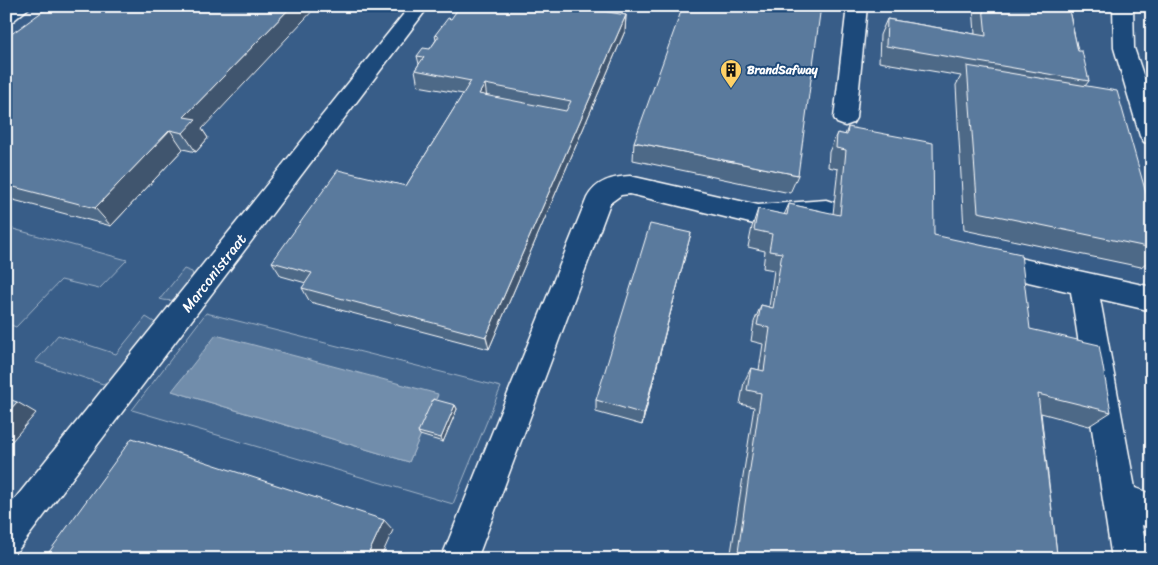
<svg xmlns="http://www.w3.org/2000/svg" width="1158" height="565" viewBox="0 0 1158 565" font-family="Sriracha,sans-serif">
	<rect width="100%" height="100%" fill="#28517f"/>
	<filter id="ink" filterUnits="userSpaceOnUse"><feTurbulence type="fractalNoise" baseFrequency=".02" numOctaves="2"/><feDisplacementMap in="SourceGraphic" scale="10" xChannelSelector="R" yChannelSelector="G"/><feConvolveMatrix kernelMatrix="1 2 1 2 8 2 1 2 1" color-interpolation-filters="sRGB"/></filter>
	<g filter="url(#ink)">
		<rect fill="#375d88" x="6" y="6" width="1146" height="553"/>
		<g fill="#446890" stroke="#a2b4c8" fill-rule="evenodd">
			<polygon points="6,227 127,260 99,289 61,280 16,327 6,323"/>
			<path d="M 184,269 L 192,272 L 194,279 C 184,292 178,305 160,299 Z"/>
			<path d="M 206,313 L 501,387 L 453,504 L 132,410 ZM 172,391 L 437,394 L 438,395 L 409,462 Z"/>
			<polygon points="146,317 159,325 116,377 103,384 35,362 58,335 116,354"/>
		</g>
		<polygon fill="#718dab" stroke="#aabbcd" points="216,335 438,394 409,462 172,391"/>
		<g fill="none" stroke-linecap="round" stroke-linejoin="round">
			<g stroke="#fff" stroke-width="3">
				<g id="minor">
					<polygon points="9,6 31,6 13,21 6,23 6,8"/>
					<polygon points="410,6 429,6 18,550 6,555 6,510"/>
					<polygon points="847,6 867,6 856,118 853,123 845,126 837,123 834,118"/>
					<polygon points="1113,6 1133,6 1134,48 1152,101 1152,144 1144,142 1140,136 1114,48"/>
					<path d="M 630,176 L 758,205 L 826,200 L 835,203 L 839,210 L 835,217 L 826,220 L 758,225 L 630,194 L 621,195 L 610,203 L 477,559 L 441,559 L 587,198 C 596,181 612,177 630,176 Z"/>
					<polygon points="987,251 1152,287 1152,311 1100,299 1135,488 1152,494 1152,528 1142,525 1148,559 1112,559 1071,292 977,270 974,262 977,254"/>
				</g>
			</g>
			<polyline stroke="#fff" stroke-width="2.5" stroke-dasharray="1 3" stroke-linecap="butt" points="1149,11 1152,54"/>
			<use href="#minor" fill="#1f4a7a" fill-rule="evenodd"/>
		</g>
		<g fill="#4d6987" stroke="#fff">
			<polygon points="898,6 912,6 911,9 898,7"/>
			<polygon points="973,6 1068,6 1078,51 1089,81 1085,86 1152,214 1152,258 1141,267 964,230 956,85 961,76 879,62 880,35 887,19 975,34"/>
			<polygon points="626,15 625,31 489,349 310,302 302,288 306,283 281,276 272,262 406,186 463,94 418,86 415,70 419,64 417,56 430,49 436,40 435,35 451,19"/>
			<polygon points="6,38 202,129 208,138 196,152 183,149 111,226 6,198"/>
			<polygon points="848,127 934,235 1030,329 1111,412 1089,426 1041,413 1057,554 1074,559 730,559 754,407 740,404 744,382 751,368 759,370 763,344 751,341 754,322 761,305 769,307 774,270 763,268 765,251 748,247 752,227 758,209 784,215 789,204 833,214 838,169 828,167 829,152 837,133 845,135"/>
			<polygon points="634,142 798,175 790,193 633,160"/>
			<polygon points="687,247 642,425 596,412 596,400"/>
			<polygon points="455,405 457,409 443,442 420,435 418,432"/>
			<polygon points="1152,534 1152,547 1149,535"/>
		</g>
		<g fill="#3f556e" stroke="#fff">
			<polygon points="292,6 317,6 202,129 208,138 196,152 183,133 184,117"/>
			<polygon points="626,15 625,31 489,349 486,337"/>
			<polygon points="485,84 487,99 479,94"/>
			<polygon points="170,130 183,149 111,226 95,208"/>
			<polygon points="691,233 687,247 642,425 644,414"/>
			<polygon points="17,402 36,413 6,448 6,414"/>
			<polygon points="455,405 457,409 443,442 441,438"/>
			<polygon points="384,520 393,530 380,559 366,559"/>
		</g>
		<g fill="#5a7a9d" stroke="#fff" fill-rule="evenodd">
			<polygon points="50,6 292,6 184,117 196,119 183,133 170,130 95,208 6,185 6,38"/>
			<path d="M 460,6 L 573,6 L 626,15 L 486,337 L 302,288 L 312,273 L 272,262 L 338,170 L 406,186 L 471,81 L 415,70 L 424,57 L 417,56 L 423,48 L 430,49 L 439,36 L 435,35 L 448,18 L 451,19 ZM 485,84 L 571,101 L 566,111 L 479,94 Z"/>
			<polygon points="683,6 821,6 798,175 634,142"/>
			<polygon points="983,6 1068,6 1078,51 1082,51 1089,81 886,46 887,19 986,36"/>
			<polygon points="967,66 1117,91 1152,214 1152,248 978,212"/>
			<polygon points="848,127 933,143 934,235 1021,254 1030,329 1099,345 1111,412 1038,394 1057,554 1074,559 737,559 761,393 747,390 751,368 764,371 770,328 757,325 761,305 773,308 782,253 769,251 772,234 754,230 758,209 787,215 789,204 840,215 846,150 836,148 837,133 847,135"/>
			<polygon points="650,224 691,233 644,414 596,400"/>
			<polygon points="6,398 17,402 6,414"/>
			<polygon points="433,399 455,405 441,438 418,432"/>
			<polygon points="132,438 384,520 366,559 44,559"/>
		</g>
	</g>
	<defs>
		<g id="building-pin" transform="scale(1.125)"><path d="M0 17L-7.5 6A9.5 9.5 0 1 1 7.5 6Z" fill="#ffd166" stroke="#1f4a7a"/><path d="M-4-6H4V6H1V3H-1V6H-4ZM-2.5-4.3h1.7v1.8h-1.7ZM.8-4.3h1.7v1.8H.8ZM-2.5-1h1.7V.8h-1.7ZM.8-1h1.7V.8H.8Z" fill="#111"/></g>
	</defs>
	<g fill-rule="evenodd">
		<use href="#building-pin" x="731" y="70"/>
	</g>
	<g text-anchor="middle" stroke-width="4" stroke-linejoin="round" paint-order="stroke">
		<g font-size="12" font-weight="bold" fill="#fff" stroke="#1f4a7a" text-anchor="start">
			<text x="747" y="74">BrandSafway</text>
		</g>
		<g font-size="15" fill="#fff" stroke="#1f4a7a">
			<text transform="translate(214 273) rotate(-52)" y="5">Marconistraat</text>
		</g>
	</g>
	<rect width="1158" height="565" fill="none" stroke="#1f4a7a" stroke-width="25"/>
	<rect x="12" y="12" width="1133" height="540" fill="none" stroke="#fff" stroke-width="2" filter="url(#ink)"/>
</svg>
